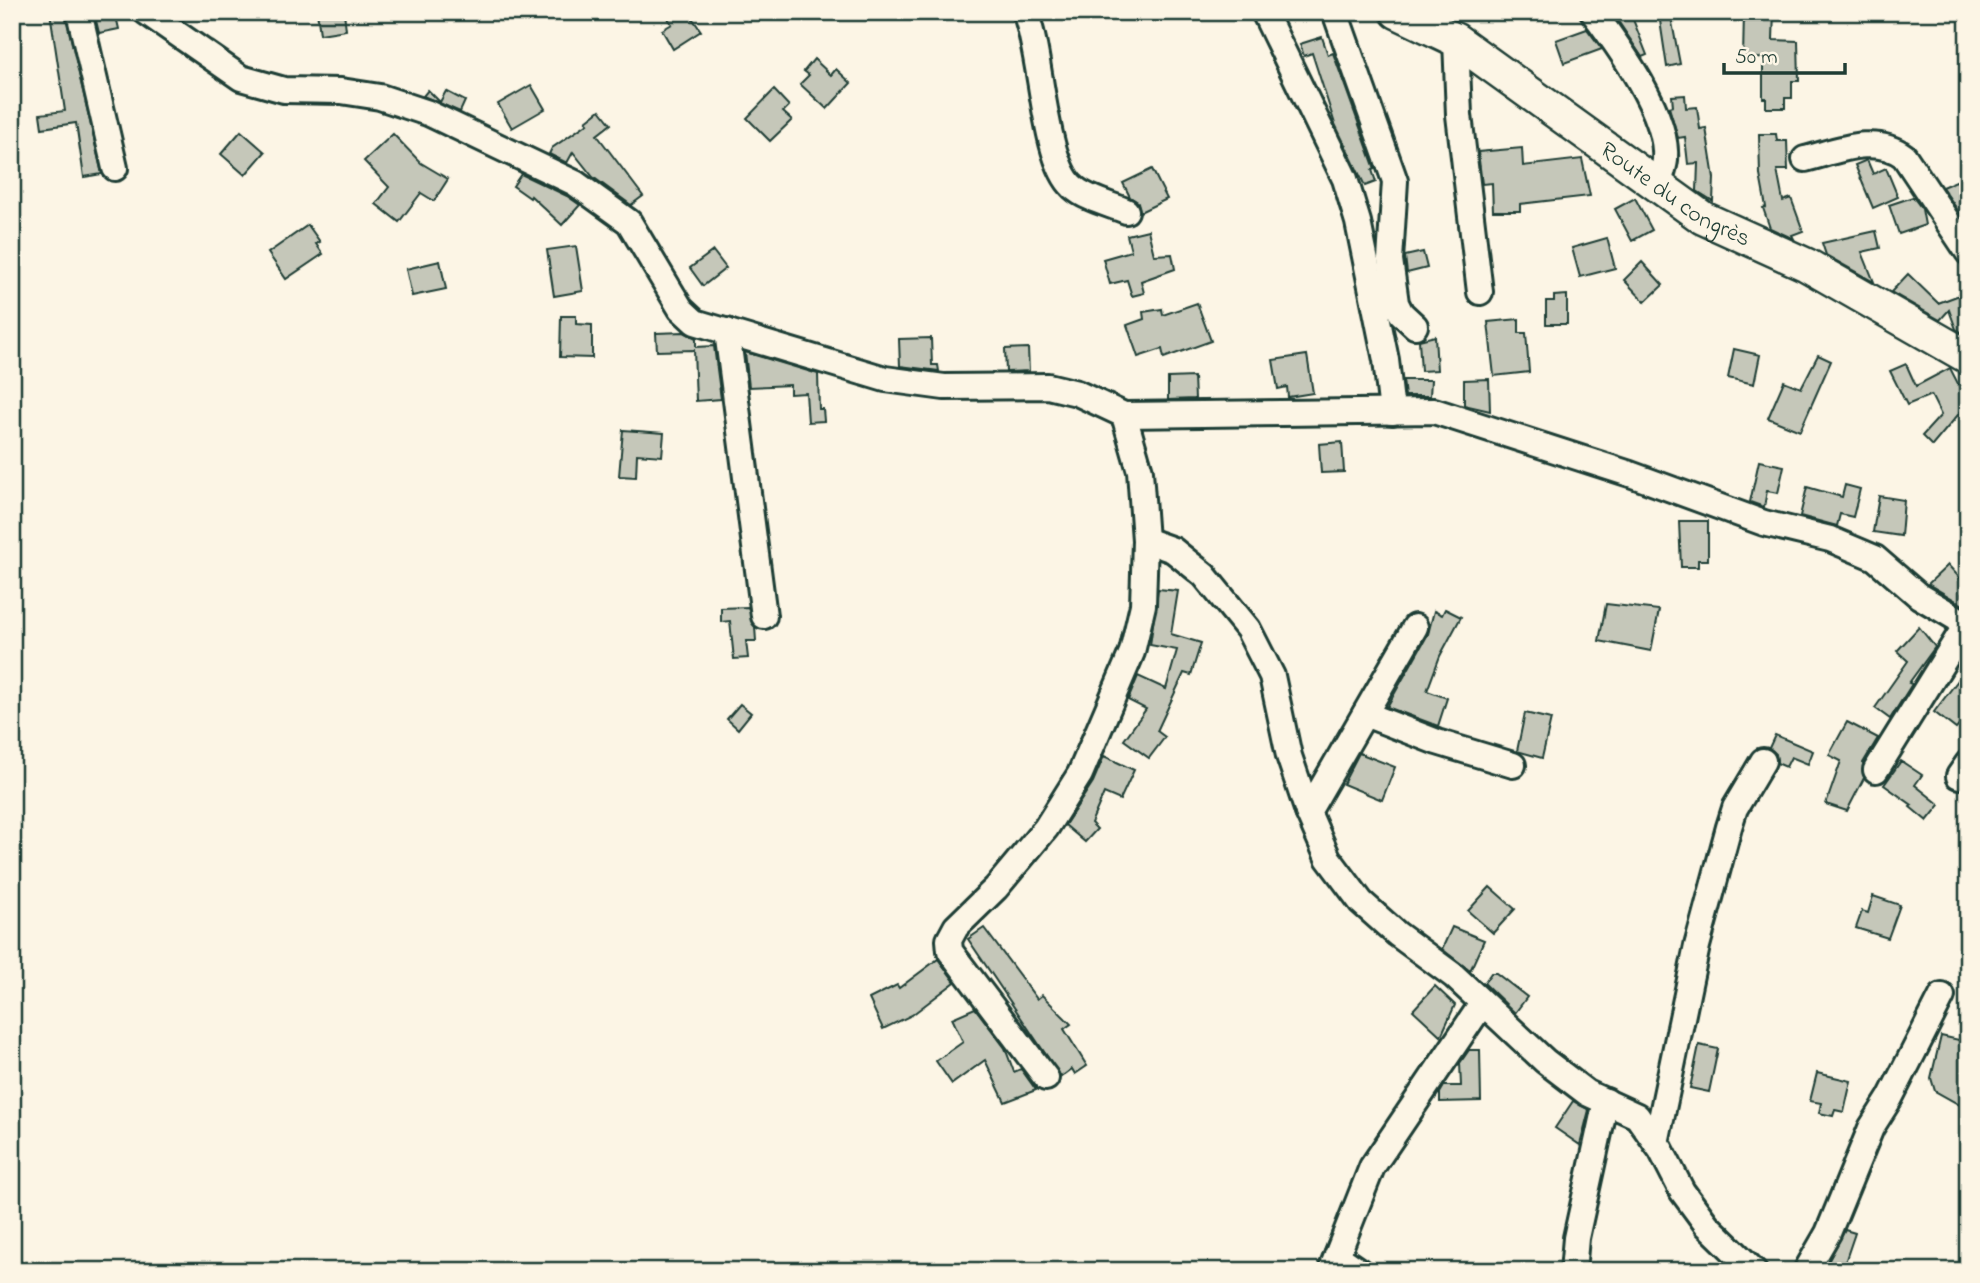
<svg xmlns="http://www.w3.org/2000/svg" width="1980" height="1283" viewBox="0 0 1980 1283" font-family="'Indie Flower',sans-serif">
	<rect width="100%" height="100%" fill="#fcf5e5"/>
	<filter id="ink" filterUnits="userSpaceOnUse"><feTurbulence type="fractalNoise" baseFrequency=".0143" numOctaves="2"/><feDisplacementMap in="SourceGraphic" scale="14" xChannelSelector="R" yChannelSelector="G"/><feConvolveMatrix kernelMatrix="1 2 1 2 8 2 1 2 1" color-interpolation-filters="sRGB"/></filter>
	<g filter="url(#ink)">
		<g fill="#c5c7b9" stroke="#1f3d34" stroke-width="2">
			<polygon points="50,12 65,12 102,174 84,177 76,123 42,128 40,114 65,111"/>
			<polygon points="94,12 115,12 119,29 99,33"/>
			<polygon points="317,12 344,12 346,30 320,34"/>
			<polygon points="677,12 688,12 701,31 673,49 662,30 672,24 668,19"/>
			<polygon points="1612,12 1630,12 1647,55 1642,57"/>
			<polygon points="1670,12 1680,64 1667,67 1659,14"/>
			<polygon points="1744,12 1774,12 1773,40 1798,41 1799,81 1792,81 1792,98 1785,98 1785,108 1766,108 1766,98 1763,98 1763,58 1743,59"/>
			<polygon points="1587,29 1602,49 1564,63 1556,40"/>
			<polygon points="1322,37 1328,55 1333,53 1375,169 1372,170 1376,182 1365,186 1335,124 1312,53 1304,56 1300,44"/>
			<polygon points="814,59 831,75 836,69 851,83 827,109 800,84 809,75 804,71"/>
			<polygon points="531,85 545,109 512,128 498,104"/>
			<polygon points="428,90 440,102 446,91 465,101 460,112 423,96"/>
			<polygon points="774,90 789,106 783,112 792,120 770,141 747,118"/>
			<polygon points="1685,95 1686,108 1697,107 1700,129 1706,128 1714,178 1713,201 1697,191 1698,163 1688,164 1685,137 1678,138 1669,107 1673,106 1672,96"/>
			<polygon points="600,110 611,124 597,135 643,196 631,205 593,177 573,152 567,163 549,154 552,148 588,123 586,121"/>
			<polygon points="241,131 265,152 245,175 221,154"/>
			<polygon points="393,134 421,163 448,179 434,201 421,193 399,222 376,204 389,187 364,161"/>
			<polygon points="1759,134 1776,134 1777,141 1787,141 1788,170 1777,170 1783,201 1791,198 1803,231 1792,235 1794,239 1770,228 1763,208 1766,207 1760,175"/>
			<polygon points="1522,148 1523,166 1582,159 1590,196 1520,204 1520,211 1493,211 1492,183 1482,184 1478,152"/>
			<polygon points="1867,160 1873,174 1886,168 1898,197 1873,208 1855,165"/>
			<polygon points="1152,169 1167,199 1140,212 1138,202 1130,197 1123,183"/>
			<polygon points="521,174 567,196 580,205 562,225 531,196 530,198 513,186"/>
			<polygon points="1968,176 1968,225 1942,187"/>
			<polygon points="1913,197 1922,209 1925,225 1899,234 1889,205"/>
			<polygon points="1635,198 1652,230 1632,241 1615,209"/>
			<polygon points="308,225 320,242 316,244 323,254 286,279 268,253"/>
			<polygon points="1148,230 1154,255 1172,254 1175,269 1141,281 1144,293 1132,296 1127,280 1110,284 1103,259 1131,251 1127,235"/>
			<polygon points="1876,231 1880,248 1862,252 1874,282 1826,255 1822,243"/>
			<polygon points="1607,238 1615,268 1580,277 1572,248"/>
			<polygon points="576,246 583,291 554,296 547,250"/>
			<polygon points="713,251 726,268 703,286 690,268"/>
			<polygon points="1423,252 1427,268 1407,273 1405,256"/>
			<polygon points="440,261 446,289 412,296 406,269"/>
			<polygon points="1642,262 1663,285 1645,302 1624,280"/>
			<polygon points="1908,274 1938,303 1965,293 1968,336 1956,329 1949,310 1940,320 1891,292"/>
			<polygon points="1567,295 1567,324 1546,324 1546,301 1554,301 1554,296"/>
			<polygon points="1197,303 1211,341 1164,358 1162,349 1138,357 1127,325 1144,319 1143,312 1162,309 1163,315"/>
			<polygon points="561,316 576,316 576,324 592,325 592,358 560,357"/>
			<polygon points="1519,319 1519,333 1526,333 1529,372 1494,376 1488,322"/>
			<polygon points="684,332 696,338 696,347 714,346 721,399 696,401 694,350 657,351 656,333"/>
			<polygon points="1435,336 1437,370 1421,371 1419,340"/>
			<polygon points="931,338 932,365 938,365 939,371 900,366 899,339"/>
			<polygon points="1028,348 1029,371 1006,372 1005,349"/>
			<polygon points="1734,349 1760,355 1754,384 1728,378"/>
			<polygon points="745,352 818,374 819,409 823,409 824,421 808,422 806,393 790,394 790,385 749,387"/>
			<polygon points="1307,355 1313,393 1288,397 1287,387 1278,389 1273,360"/>
			<polygon points="1818,355 1831,361 1800,431 1768,418 1784,381 1801,388"/>
			<polygon points="1906,364 1916,386 1950,368 1968,403 1932,446 1922,436 1941,415 1931,395 1907,405 1890,371"/>
			<polygon points="1194,377 1195,399 1168,400 1168,378"/>
			<polygon points="1489,379 1490,411 1464,405 1464,380"/>
			<polygon points="1403,380 1431,380 1430,396 1405,396"/>
			<polygon points="623,430 664,433 662,456 637,454 636,477 619,476"/>
			<polygon points="1342,442 1344,472 1321,473 1319,444"/>
			<polygon points="1759,461 1784,466 1778,493 1767,491 1764,507 1750,502"/>
			<polygon points="1845,485 1860,489 1853,517 1840,514 1837,526 1800,516 1807,487 1842,497"/>
			<polygon points="1879,496 1904,500 1901,536 1873,532"/>
			<polygon points="1679,521 1708,521 1708,560 1698,560 1698,567 1681,567"/>
			<polygon points="1948,565 1968,587 1962,594 1968,601 1965,606 1928,584"/>
			<polygon points="1158,589 1178,591 1171,634 1201,643 1191,675 1184,673 1157,731 1165,737 1149,758 1124,740 1146,709 1128,700 1138,676 1166,689 1177,650 1150,645"/>
			<polygon points="1606,604 1659,610 1651,651 1599,641"/>
			<polygon points="748,607 755,627 756,641 746,641 748,658 734,659 730,621 721,622 721,608"/>
			<polygon points="1445,609 1461,617 1440,656 1427,691 1447,698 1438,726 1387,707 1428,634 1434,611 1442,615"/>
			<polygon points="1919,627 1935,647 1909,683 1912,684 1890,719 1875,708 1908,661 1897,651"/>
			<polygon points="1968,667 1968,714 1956,729 1934,712"/>
			<polygon points="740,704 751,713 738,729 727,719"/>
			<polygon points="1525,713 1551,719 1542,758 1517,751"/>
			<polygon points="1847,722 1878,738 1863,763 1864,778 1847,811 1826,804 1841,761 1829,755"/>
			<polygon points="1775,735 1813,751 1808,764 1791,757 1786,767 1777,763 1776,754 1769,748"/>
			<polygon points="1359,753 1395,767 1382,800 1343,784"/>
			<polygon points="1104,756 1134,770 1120,800 1104,793 1091,823 1097,829 1085,842 1065,825 1093,782"/>
			<polygon points="1901,761 1922,775 1915,785 1940,805 1927,821 1910,807 1912,805 1884,785"/>
			<polygon points="1490,887 1515,909 1493,933 1468,911"/>
			<polygon points="1873,896 1900,905 1888,938 1856,928 1862,911 1868,913"/>
			<polygon points="1452,927 1484,940 1470,971 1442,949"/>
			<polygon points="984,928 1037,999 1042,995 1071,1024 1064,1029 1087,1066 1075,1074 1072,1069 1061,1077 968,939"/>
			<polygon points="938,959 955,982 912,1015 883,1029 869,999 897,985 899,988"/>
			<polygon points="1491,973 1496,973 1527,997 1515,1013 1484,983"/>
			<polygon points="1435,986 1455,1005 1441,1036 1413,1010"/>
			<polygon points="975,1008 1005,1048 1014,1072 1021,1069 1036,1090 1005,1102 985,1060 952,1084 936,1061 963,1042 952,1018"/>
			<polygon points="1941,1036 1968,1042 1968,1072 1963,1092 1966,1093 1960,1105 1935,1091 1931,1078"/>
			<polygon points="1699,1045 1718,1049 1709,1092 1690,1088"/>
			<polygon points="1469,1050 1480,1050 1481,1101 1440,1102 1440,1093 1444,1086 1461,1086 1460,1063"/>
			<polygon points="1817,1073 1851,1081 1844,1112 1835,1110 1833,1116 1819,1113 1821,1103 1810,1101"/>
			<polygon points="1573,1101 1589,1110 1580,1145 1555,1128"/>
			<polygon points="1845,1230 1855,1233 1842,1271 1823,1271"/>
		</g>
		<g fill="none" stroke-linecap="round" stroke-linejoin="round">
			<g stroke="#1f3d34" stroke-width="30">
				<g id="minor">
					<polyline points="79,12 115,168"/>
					<polyline points="146,12 241,78 284,90 341,91 380,97 428,113 575,183 629,222 681,309 695,322 885,379 944,387 1048,386 1077,393 1124,415 1434,411 1630,474 1764,523 1830,539 1875,558 1919,596 1968,625"/>
					<path d="M 1025,12 C 1042,53 1043,160 1073,187 C 1086,199 1109,204 1126,211"/>
					<polyline points="1264,12 1345,179 1358,222 1386,360 1392,412"/>
					<polyline points="1335,12 1395,181 1390,260 1396,303 1401,313 1415,326"/>
					<path d="M 1593,12 C 1619,47 1669,115 1665,160 C 1664,169 1660,178 1658,187"/>
					<polyline points="1456,40 1459,115 1480,292"/>
					<path d="M 1805,159 C 1837,151 1875,134 1904,156 L 1968,252"/>
					<polyline points="727,331 764,616"/>
					<polyline points="1145,540 1173,550 1204,575 1248,629 1272,676 1289,756 1308,812 1328,858 1361,902 1397,934 1454,976 1545,1061 1587,1093 1637,1116 1661,1150 1682,1191 1707,1225 1754,1271"/>
					<polyline points="1365,714 1437,742 1513,765"/>
					<polyline points="1876,770 1966,625"/>
					<polyline points="1959,776 1968,763"/>
					<polyline points="1308,812 1415,627"/>
					<polyline points="1046,1078 950,951 949,940 956,927 996,888 1046,828 1080,774 1132,652 1143,605 1145,540 1140,471 1124,415"/>
					<polyline points="1656,1143 1697,946 1729,827 1735,808 1763,761"/>
					<polyline points="1337,1256 1359,1271"/>
					<polyline points="1331,1271 1372,1167 1482,1004"/>
					<polyline points="1573,1271 1576,1238 1606,1101"/>
					<polyline points="1806,1271 1828,1233 1871,1128 1890,1098 1942,996"/>
				</g>
			</g>
			<g stroke="#1f3d34" stroke-width="37">
				<g id="major">
					<path id="s1" d="M 1397,12 L 1456,40 L 1703,218 L 1807,265 L 1968,357"/>
				</g>
			</g>
			<use href="#minor" stroke="#fcf5e5" stroke-width="24"/>
			<use href="#major" stroke="#fcf5e5" stroke-width="32"/>
		</g>
	</g>
	<g text-anchor="middle" stroke-width="5" stroke-linejoin="round" paint-order="stroke">
		<g font-size="24" fill="#1f3d34" stroke="#fcf5e5">
			<text dy="8" stroke="none"><textPath href="#s1" startOffset="334">Route du congrès</textPath></text>
		</g>
	</g>
	<rect width="1980" height="1283" fill="none" stroke="#fcf5e5" stroke-width="42"/>
	<rect x="21" y="21" width="1938" height="1241" fill="none" stroke="#1f3d34" stroke-width="2.5" filter="url(#ink)"/>
	<path d="M1724 63v10h121v-10" fill="none" stroke="#1f3d34" stroke-width="3.5"/>
	<text x="1735" y="63" font-size="21" fill="#1f3d34" stroke="#fcf5e5" stroke-width="5" paint-order="stroke">50 m</text>
</svg>
